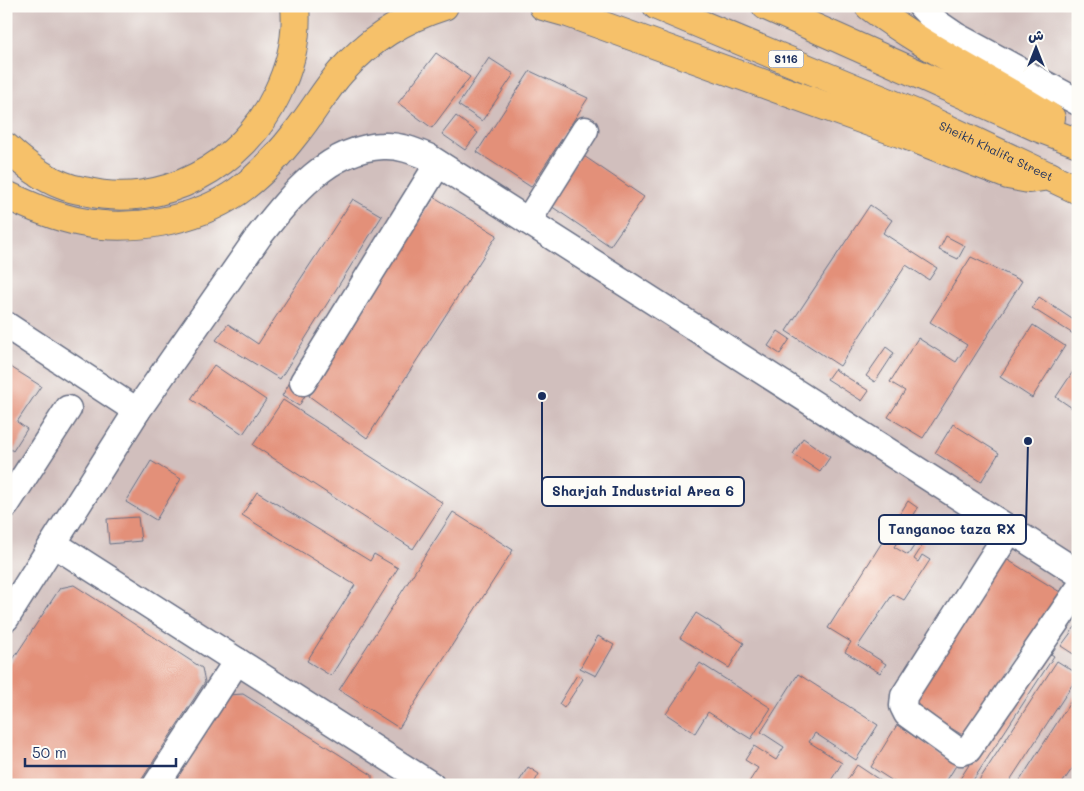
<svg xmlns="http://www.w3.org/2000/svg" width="1084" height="791" viewBox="0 0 1084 791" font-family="Mali,'Playpen Sans Arabic',sans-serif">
	<rect width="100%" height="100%" fill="#fdfcf7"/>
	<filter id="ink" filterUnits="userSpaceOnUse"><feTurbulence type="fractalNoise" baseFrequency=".02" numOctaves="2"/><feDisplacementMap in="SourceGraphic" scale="10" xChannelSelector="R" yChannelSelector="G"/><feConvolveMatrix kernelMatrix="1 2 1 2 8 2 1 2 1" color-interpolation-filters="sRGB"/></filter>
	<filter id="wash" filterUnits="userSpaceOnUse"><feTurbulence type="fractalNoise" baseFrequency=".0096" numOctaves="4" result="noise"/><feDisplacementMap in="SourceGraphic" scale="20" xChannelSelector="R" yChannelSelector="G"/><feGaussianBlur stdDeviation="1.12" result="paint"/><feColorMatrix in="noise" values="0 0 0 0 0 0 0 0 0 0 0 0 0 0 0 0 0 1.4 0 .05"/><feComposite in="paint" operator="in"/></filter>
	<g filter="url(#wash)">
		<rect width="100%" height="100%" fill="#f3e4c9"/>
		<rect fill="#d1bfbd" x="6" y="6" width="1072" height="779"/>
		<g id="blocks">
			<g fill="#e39079">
				<polygon points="436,53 470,77 432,128 398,103"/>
				<polygon points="489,58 514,74 482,121 458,105"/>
				<polygon points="530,71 588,98 531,187 477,152"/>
				<polygon points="456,116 478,133 465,150 442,134"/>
				<polygon points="581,154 644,197 610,246 548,204"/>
				<polygon points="434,197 497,235 367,438 309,396"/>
				<polygon points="353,199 382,216 280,379 216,340 228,324 258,344"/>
				<polygon points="870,205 892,220 883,233 937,268 929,280 906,265 840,366 786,331"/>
				<polygon points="946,236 965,246 958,259 939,250"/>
				<polygon points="971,257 1022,281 923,438 888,417 905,391 890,382 918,338 956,362 967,345 930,322"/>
				<polygon points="1039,297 1078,323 1078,337 1032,308"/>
				<polygon points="1033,325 1065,346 1032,398 1000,377"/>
				<polygon points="778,331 790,339 780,354 768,346"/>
				<polygon points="886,347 894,353 875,382 866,376"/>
				<polygon points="6,364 41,386 17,422 27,429 13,451 6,446"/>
				<polygon points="1078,364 1078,412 1056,397"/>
				<polygon points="214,365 266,400 243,434 191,399"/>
				<polygon points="834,369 869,391 862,401 827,379"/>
				<polygon points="289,384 306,394 299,406 282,396"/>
				<polygon points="283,400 443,503 413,549 253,445"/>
				<polygon points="953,424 999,453 981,482 935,453"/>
				<polygon points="803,438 830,457 820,472 793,454"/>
				<polygon points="151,461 181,479 156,520 126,502"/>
				<polygon points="257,492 370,561 374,554 398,568 331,676 307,661 355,585 242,515"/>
				<polygon points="908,501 918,508 894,547 908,555 918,540 924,543 914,559 918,562 922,555 930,560 904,600 893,594 858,646 886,664 880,673 845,652 851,642 828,628"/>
				<polygon points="453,512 513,550 399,728 339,690"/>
				<polygon points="138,517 141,541 109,544 107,519"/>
				<polygon points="998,554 1060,592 969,739 908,702"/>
				<polygon points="74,585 202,668 205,682 138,785 21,785 6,775 6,670 60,588"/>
				<polygon points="696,613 744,643 729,668 680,638"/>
				<polygon points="1078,623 1078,657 1061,646"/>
				<polygon points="598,636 614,645 596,676 580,668"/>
				<polygon points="1044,649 1054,656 970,785 956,785"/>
				<polygon points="1057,661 1078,674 1078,676 1007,785 976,785"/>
				<polygon points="700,663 771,708 751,739 708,712 695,733 666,714"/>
				<polygon points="798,674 878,725 856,760 815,733 809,742 842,763 828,785 747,785 758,768 745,760 754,746 776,760 784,747 761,732"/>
				<polygon points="577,675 583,679 564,708 559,704"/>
				<polygon points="1078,690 1078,760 1061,785 1017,785"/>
				<polygon points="243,694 372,775 372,785 173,785 229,695"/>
				<polygon points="897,725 957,764 944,785 899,785 871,767"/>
				<polygon points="857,765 887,785 844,785"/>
				<polygon points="528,767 539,774 533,785 517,785"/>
			</g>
		</g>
	</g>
	<g filter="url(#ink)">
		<use href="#blocks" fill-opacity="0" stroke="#676e83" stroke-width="1"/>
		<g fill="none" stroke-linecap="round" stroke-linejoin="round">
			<g stroke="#676e83" stroke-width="29">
				<g id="minor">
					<polyline points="921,6 937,23 956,36 1078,102"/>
					<polyline points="528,221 585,130"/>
					<polyline points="6,325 137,411"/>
					<polyline points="303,382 438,164"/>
					<polyline points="6,505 68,409"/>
					<polyline points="1010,530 904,696 903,706 907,714 957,750 961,752 968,750 1078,590"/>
					<polyline points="54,544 431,785"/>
					<path d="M 6,618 L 137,411 L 259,236 C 290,197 328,148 383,146 C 399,145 414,151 428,157 L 1078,573"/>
					<polyline points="156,785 237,661"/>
				</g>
			</g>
			<g stroke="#676e83" stroke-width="30">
				<g id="highway">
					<polyline points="543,6 568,13 908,136 1008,175 1029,179 1050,176"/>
					<path id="s1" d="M 657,6 L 914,113 L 1078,190"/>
					<polyline points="766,6 1039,128 1078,143"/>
					<path d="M 869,6 C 926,49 991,79 1051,118"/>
					<path d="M 6,147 C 22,162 41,177 62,185 C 69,188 77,190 84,191 C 161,211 244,165 277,94 C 290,67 298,37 295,6"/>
					<path d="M 6,195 C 30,206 55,217 81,222 C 131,232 195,221 237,192 C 260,176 279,155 296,133 C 312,114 324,91 341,72 C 370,39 403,19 444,6"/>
				</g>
			</g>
			<use href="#minor" stroke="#fff" stroke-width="26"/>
			<use href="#highway" stroke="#f6c16b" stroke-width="28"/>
		</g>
	</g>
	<g text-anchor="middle" stroke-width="4.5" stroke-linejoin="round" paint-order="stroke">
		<rect fill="#fdfcf7" stroke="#5f6c8c" stroke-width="1" x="768.5" y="50.5" width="35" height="17" rx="4"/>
		<g font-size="11" font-weight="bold" fill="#1b2f5e">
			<text x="786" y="63">S116</text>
		</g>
		<g font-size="12" fill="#1b2f5e" stroke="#fdfcf7">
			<text dy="4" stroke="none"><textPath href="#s1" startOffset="369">Sheikh Khalifa Street</textPath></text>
		</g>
	</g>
	<path fill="none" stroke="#1b2f5e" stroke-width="2" d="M542 396L542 491M1028 441L1026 529"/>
	<g fill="#1b2f5e" stroke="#fdfcf7" stroke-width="2">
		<circle cx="542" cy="396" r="5"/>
		<circle cx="1028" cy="441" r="5"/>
	</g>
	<g fill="#fdfcf7" stroke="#1b2f5e" stroke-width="2">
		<rect x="542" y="477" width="202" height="29" rx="5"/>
		<rect x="879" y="515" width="147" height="29" rx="5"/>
	</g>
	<g font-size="14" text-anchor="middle" font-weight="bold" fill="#1b2f5e">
		<text x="643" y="496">Sharjah Industrial Area 6</text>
		<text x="952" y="534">Tanganoc taza RX</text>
	</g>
	<rect width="1084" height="791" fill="none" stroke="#fdfcf7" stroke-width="25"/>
	<g transform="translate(1036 48)" stroke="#fdfcf7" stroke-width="4" paint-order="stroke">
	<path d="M0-4L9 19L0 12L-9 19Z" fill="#1b2f5e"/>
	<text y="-8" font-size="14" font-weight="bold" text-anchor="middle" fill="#1b2f5e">ش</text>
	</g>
	<path d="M25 758v8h151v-8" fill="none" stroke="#1b2f5e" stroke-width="2.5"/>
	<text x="32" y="758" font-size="15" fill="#1b2f5e" stroke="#fdfcf7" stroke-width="4" paint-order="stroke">50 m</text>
</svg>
